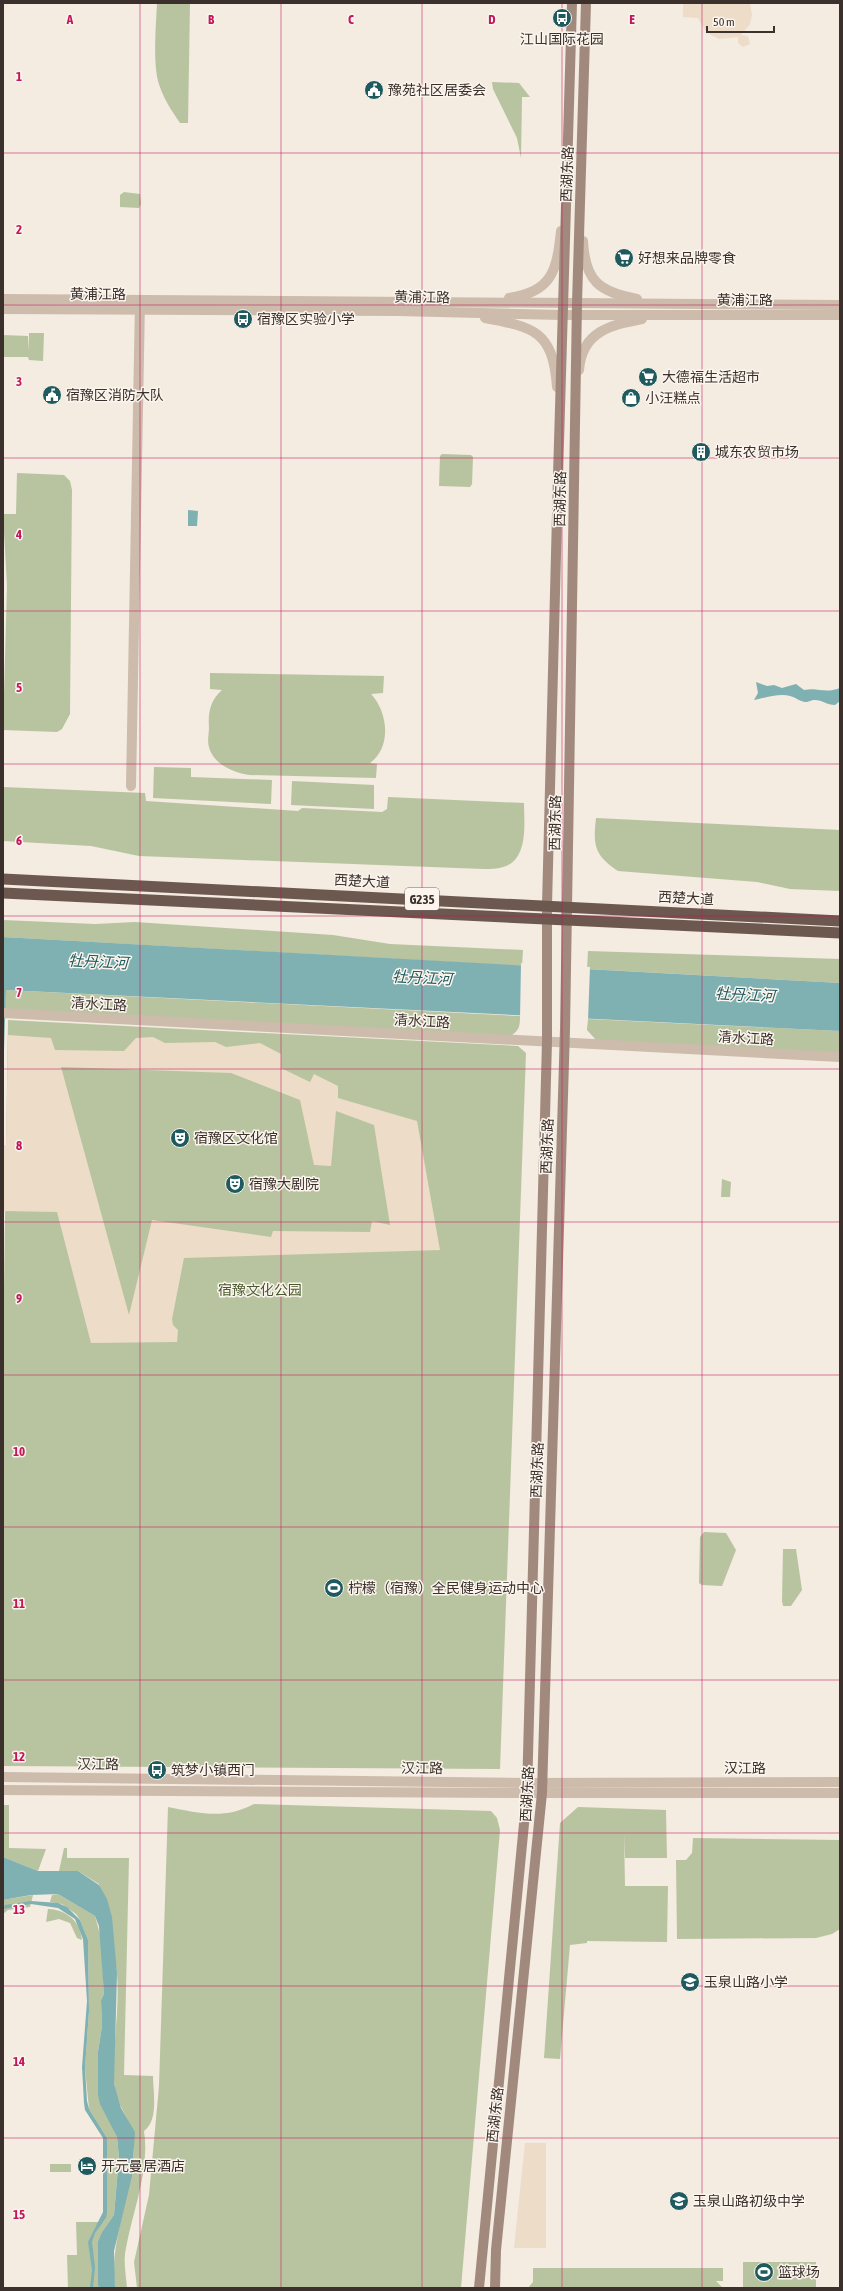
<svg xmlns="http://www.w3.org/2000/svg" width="843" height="2291" viewBox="0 0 843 2291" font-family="'Asap Condensed','Noto Sans SC',sans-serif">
	<rect width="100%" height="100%" fill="#f4ebe1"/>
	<g fill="#b8c4a0">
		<path d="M 157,3 L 190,3 L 188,123 L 180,123 C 171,110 162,96 158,81 C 153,59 156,26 157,3 Z"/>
		<polygon points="492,82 519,83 530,97 522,97 521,158 517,138 493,89"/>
		<polygon points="124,192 140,194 141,204 139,208 120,207 120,195"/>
		<polygon points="29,333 44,333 43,361 29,360 28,357 3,357 3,335 28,336 29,351"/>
		<polygon points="442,454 471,455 473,457 472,484 470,487 439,486 440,456"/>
		<polygon points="17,473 64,475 70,481 72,490 70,714 62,729 57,732 3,730 7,586 3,514 16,514"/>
		<path d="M 210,673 L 384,676 L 383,693 L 371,694 C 388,712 392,747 370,763 L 377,764 L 376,778 L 249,775 C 234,773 213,764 209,747 C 207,741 209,734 209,728 C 208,712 210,701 222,690 L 210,689 Z"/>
		<polygon points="154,767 191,768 191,777 272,780 271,804 153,798"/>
		<polygon points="292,781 374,785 374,809 291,805"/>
		<path d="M 3,787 L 145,793 L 146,801 L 298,811 L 302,808 L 382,812 L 387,809 L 388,797 L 524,803 C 524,822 529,860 503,867 C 497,869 490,869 484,869 L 139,856 L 91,846 L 3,841 Z"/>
		<path d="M 596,818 L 840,830 L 840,891 L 790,889 L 757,882 L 618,871 C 594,855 593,845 596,818 Z"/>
		<polygon points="3,920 95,924 135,922 333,935 390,944 523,950 522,966 3,937"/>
		<polygon points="588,951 840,959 840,983 587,969"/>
		<path d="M 6,990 L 520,1016 C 520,1027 519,1031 509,1037 L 5,1009 Z"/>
		<polygon points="588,1019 840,1031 840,1055 596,1040 587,1030"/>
		<polygon points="8,1020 518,1046 526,1053 500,1769 3,1766 3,1353"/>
		<polygon points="722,1179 731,1182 730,1197 721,1197"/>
		<polygon points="704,1532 726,1533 736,1550 722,1586 702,1585 699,1583 700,1537"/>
		<polygon points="783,1549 796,1549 802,1590 791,1606 783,1606 782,1601"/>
		<path d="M 254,1804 L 491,1811 L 497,1818 L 500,1830 L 461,2288 L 137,2288 L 134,2262 L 149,2195 L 159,2086 L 168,1807 C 199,1813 224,1820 254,1804 Z"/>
		<polygon points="3,1805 9,1805 9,1848 46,1849 38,1871 3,1857"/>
		<polygon points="578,1807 666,1810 667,1858 625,1858 624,1834 625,1886 668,1886 667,1942 587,1941 587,1943 570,1945 560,2059 544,2058 560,1823"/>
		<polygon points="693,1838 840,1840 840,1929 832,1934 816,1938 677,1939 676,1860 686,1860 692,1853"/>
		<path d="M 64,1848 L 67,1848 L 67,1858 L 129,1858 L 124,2075 L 153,2076 C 153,2092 159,2120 144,2131 C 150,2170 133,2210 126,2248 C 123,2261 126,2275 127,2288 L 115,2288 C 109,2239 133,2194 134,2145 C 134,2120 115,2106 114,2083 C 112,2047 120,2010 117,1974 C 115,1948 104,1911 99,1884 L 78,1871 L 59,1871 Z"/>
		<polygon points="58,1894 95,1916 101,1938 104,1994 101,2000 102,2026 98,2052 111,2124 117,2137 119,2157 114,2215 102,2232 98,2250 99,2288 68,2288 67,2255 77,2255 76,2222 103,2222 106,2218 107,2138 89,2109 85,2068 89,2011 88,1940 80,1920 76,1914 62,1904 50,1902 52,1895"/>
		<polygon points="33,1895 30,1907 8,1910 3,1914 3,1900"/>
		<path d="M 48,1909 C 67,1910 80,1921 82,1940 L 77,1938 L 70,1923 L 59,1919 L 46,1922 Z"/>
		<rect x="50" y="2164" width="21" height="8"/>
		<polygon points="743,2262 816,2262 816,2288 743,2287"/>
		<polygon points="533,2268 723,2268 723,2281 716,2281 723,2288 528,2288 533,2282"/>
	</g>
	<g fill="#ecdcc8" fill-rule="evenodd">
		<polygon points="683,3 750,3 752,15 750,24 741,35 748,36 750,44 743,47 738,43 738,37 719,39 711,35 704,29 698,18 683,17"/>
		<path d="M 8,1035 L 51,1038 L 55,1050 L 124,1051 L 136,1038 L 153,1037 L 165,1043 L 215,1042 L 226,1047 L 260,1043 L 281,1054 L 281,1068 L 310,1082 L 314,1074 L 338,1086 L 338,1098 L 417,1121 L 440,1250 L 184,1258 L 172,1319 L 173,1325 L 178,1330 L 177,1342 L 91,1343 L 57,1212 L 3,1211 L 3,1145 L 6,1145 ZM 61,1067 L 231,1073 L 300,1100 L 314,1165 L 331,1166 L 336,1111 L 374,1125 L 390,1225 L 372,1221 L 370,1232 L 273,1231 L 271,1237 L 152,1220 L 129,1315 Z"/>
		<polygon points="525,2143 546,2143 546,2248 514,2248"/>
	</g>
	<g fill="#7fb0b2">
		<polygon points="188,510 198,511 197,526 188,526"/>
		<path d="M 756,682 L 767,686 L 774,685 L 782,688 L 796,684 L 804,690 C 819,687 824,694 840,688 L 840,701 L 835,705 C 827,705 822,700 815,700 C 810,700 810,702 805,702 C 799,701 795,697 790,696 C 780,693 764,698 754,700 L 758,693 Z"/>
		<polygon points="3,937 840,983 840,1031 6,990 3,1082"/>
		<polygon points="3,1857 38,1871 78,1871 99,1885 107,1899 112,1917 117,1973 114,2084 121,2108 135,2132 132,2176 114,2251 115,2288 99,2288 98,2284 98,2242 102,2232 114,2215 119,2157 117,2137 100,2104 98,2095 98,2052 102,2026 101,2000 104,1994 99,1926 95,1916 58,1894 31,1895 3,1900"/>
		<polygon points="31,1901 58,1903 67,1907 80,1920 88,1940 89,2011 85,2068 87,2101 89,2109 107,2138 107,2213 106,2218 95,2233 92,2242 95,2267 93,2288 90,2288 92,2270 88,2242 103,2212 103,2138 85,2110 84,2103 82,2067 87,2001 83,1939 75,1919 58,1908 31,1904 3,1909 5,1905"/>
	</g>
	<polygon fill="#f4ebe1" points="521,963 590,967 588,1021 520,1018"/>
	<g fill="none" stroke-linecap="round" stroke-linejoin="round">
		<polyline stroke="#cdbbac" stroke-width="10" points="131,786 140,301"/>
		<g stroke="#cdbbac" stroke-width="10">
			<path d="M 583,241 C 585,281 599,292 637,299"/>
			<path d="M 509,298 C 553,292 557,269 561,231"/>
			<polyline points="3,299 840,305"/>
			<polyline points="3,309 398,311 562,315 840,315"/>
			<path d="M 485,318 C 534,327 553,331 557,387"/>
			<path d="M 579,370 C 582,331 611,325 642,319"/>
			<polyline points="3,1013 840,1057"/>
			<polyline points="3,1777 527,1783 840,1782"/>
			<polyline points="3,1790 527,1793 840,1793"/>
		</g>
		<g stroke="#a18a7d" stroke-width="10">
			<polyline points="479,2288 527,1793 547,1041 547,905 558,476 572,3"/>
			<polyline points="495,2288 496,2250 542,1793 565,1029 577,303 586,3"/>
		</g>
		<g stroke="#6c584f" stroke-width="11">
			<polyline points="3,879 840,921"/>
			<polyline points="3,893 840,933"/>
		</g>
	</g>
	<path fill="none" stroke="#c2185b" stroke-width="1" stroke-opacity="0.55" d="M 140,3 L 140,2288M 281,3 L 281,2288M 422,3 L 422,2288M 562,3 L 562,2288M 702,3 L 702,2288M 3,153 L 840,153M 3,305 L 840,305M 3,458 L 840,458M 3,611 L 840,611M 3,764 L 840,764M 3,916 L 840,916M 3,1069 L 840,1069M 3,1222 L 840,1222M 3,1375 L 840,1375M 3,1527 L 840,1527M 3,1680 L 840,1680M 3,1833 L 840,1833M 3,1986 L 840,1986M 3,2138 L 840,2138"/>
	<defs>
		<g id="bus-disc" transform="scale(1)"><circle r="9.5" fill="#1f5a5e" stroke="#fbf5ee"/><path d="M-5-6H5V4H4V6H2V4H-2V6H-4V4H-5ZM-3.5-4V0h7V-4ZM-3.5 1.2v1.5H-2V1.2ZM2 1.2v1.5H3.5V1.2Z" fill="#fff"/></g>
		<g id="civic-disc" transform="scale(1)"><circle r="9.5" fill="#1f5a5e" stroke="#fbf5ee"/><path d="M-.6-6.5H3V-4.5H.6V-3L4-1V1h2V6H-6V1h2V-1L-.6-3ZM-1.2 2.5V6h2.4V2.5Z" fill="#fff"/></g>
		<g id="supermarket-disc" transform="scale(1)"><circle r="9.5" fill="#1f5a5e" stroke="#fbf5ee"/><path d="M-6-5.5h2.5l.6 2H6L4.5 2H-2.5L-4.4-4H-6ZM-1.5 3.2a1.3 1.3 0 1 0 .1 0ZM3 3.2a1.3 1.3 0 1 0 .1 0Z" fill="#fff"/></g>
		<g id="shop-disc" transform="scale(1)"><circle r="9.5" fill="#1f5a5e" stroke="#fbf5ee"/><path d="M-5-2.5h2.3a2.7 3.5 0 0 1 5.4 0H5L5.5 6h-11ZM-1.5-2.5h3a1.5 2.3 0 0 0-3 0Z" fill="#fff"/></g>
		<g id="building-disc" transform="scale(1)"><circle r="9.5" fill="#1f5a5e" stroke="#fbf5ee"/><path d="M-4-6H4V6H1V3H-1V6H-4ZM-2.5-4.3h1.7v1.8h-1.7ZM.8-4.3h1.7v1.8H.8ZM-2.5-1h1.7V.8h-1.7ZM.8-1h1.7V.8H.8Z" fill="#fff"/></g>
		<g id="theatre-disc" transform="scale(1)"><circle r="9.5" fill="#1f5a5e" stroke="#fbf5ee"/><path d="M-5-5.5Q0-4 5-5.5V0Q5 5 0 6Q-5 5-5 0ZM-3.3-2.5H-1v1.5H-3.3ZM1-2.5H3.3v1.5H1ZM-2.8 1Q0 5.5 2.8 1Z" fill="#fff"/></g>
		<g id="stadium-disc" transform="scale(1)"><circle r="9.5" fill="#1f5a5e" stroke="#fbf5ee"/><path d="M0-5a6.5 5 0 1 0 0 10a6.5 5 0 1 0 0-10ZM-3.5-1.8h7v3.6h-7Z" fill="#fff"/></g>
		<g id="school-disc" transform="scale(1)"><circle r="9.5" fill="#1f5a5e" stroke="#fbf5ee"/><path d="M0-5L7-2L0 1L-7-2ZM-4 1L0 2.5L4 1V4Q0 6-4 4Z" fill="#fff"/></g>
		<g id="hotel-disc" transform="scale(1)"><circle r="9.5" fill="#1f5a5e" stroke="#fbf5ee"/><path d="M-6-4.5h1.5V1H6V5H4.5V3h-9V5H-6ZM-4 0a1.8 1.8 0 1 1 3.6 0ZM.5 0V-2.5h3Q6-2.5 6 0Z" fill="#fff"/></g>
	</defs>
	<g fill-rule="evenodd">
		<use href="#bus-disc" x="562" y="18"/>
		<use href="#civic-disc" x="374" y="90"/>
		<use href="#supermarket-disc" x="624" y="258"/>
		<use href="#bus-disc" x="243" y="319"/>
		<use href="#supermarket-disc" x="648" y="377"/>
		<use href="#civic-disc" x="52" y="395"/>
		<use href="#shop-disc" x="631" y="398"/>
		<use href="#building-disc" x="701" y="452"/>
		<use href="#theatre-disc" x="180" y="1138"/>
		<use href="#theatre-disc" x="235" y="1184"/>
		<use href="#stadium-disc" x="334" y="1588"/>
		<use href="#bus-disc" x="157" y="1770"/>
		<use href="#school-disc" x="690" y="1982"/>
		<use href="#hotel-disc" x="87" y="2166"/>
		<use href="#school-disc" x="679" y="2201"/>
		<use href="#stadium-disc" x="764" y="2272"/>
	</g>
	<g text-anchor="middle" stroke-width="3" stroke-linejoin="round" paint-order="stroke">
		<rect fill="#fbf5ee" stroke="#756b66" stroke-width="1" x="405" y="888" width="34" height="22" rx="3"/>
		<g font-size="13" font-weight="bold" fill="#3b302b">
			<text x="422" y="904">G235</text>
		</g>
		<g font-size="14" fill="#3b302b" stroke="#fbf5ee" text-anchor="start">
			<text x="562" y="44" text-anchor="middle">江山国际花园</text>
			<text x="388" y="95">豫苑社区居委会</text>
			<text x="638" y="263">好想来品牌零食</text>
			<text x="257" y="324">宿豫区实验小学</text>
			<text x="662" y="382">大德福生活超市</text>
			<text x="66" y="400">宿豫区消防大队</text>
			<text x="645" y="403">小汪糕点</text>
			<text x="715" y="457">城东农贸市场</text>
			<text x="194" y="1143">宿豫区文化馆</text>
			<text x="249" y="1189">宿豫大剧院</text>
			<text x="348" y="1593">柠檬（宿豫）全民健身运动中心</text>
			<text x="171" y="1775">筑梦小镇西门</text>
			<text x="704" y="1987">玉泉山路小学</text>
			<text x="101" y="2171">开元曼居酒店</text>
			<text x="693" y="2206">玉泉山路初级中学</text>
			<text x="778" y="2277">篮球场</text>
		</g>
		<g font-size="14" fill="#3b302b" stroke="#fbf5ee">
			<text transform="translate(567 174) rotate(-88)" y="5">西湖东路</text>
			<text x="98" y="299">黄浦江路</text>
			<text transform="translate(422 297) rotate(1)" y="5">黄浦江路</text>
			<text x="745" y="305">黄浦江路</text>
			<text transform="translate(560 499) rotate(-89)" y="5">西湖东路</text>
			<text transform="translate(555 823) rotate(-89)" y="5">西湖东路</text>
			<text transform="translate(362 881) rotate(3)" y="5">西楚大道</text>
			<text transform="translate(686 898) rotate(3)" y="5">西楚大道</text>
			<text transform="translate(99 1004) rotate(3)" y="5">清水江路</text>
			<text transform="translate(422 1021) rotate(3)" y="5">清水江路</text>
			<text transform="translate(746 1038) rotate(3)" y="5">清水江路</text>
			<text transform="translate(547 1146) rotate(-88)" y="5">西湖东路</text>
			<text transform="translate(537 1470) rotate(-88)" y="5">西湖东路</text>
			<text transform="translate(98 1764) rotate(1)" y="5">汉江路</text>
			<text transform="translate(422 1768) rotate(1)" y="5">汉江路</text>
			<text x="745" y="1773">汉江路</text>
			<text transform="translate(527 1794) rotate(-87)" y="5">西湖东路</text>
			<text transform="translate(495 2115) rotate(-84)" y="5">西湖东路</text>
		</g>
		<g font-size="14" fill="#4a5a2e" stroke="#fbf5ee">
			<text x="260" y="1295">宿豫文化公园</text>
		</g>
		<g font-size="15" font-style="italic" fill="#1f5a5e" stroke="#fbf5ee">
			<text transform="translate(98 962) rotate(3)" y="5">牡丹江河</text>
			<text transform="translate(422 978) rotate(3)" y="5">牡丹江河</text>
			<text transform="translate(745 995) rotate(3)" y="5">牡丹江河</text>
		</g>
	</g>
	<g font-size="13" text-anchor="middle" font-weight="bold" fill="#c2185b" stroke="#fbf5ee" stroke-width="3" stroke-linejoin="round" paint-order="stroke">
		<text x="70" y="24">A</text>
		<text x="211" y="24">B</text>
		<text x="351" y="24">C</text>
		<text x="492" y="24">D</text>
		<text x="632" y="24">E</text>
		<text x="19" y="81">1</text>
		<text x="19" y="234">2</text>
		<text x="19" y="386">3</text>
		<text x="19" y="539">4</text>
		<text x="19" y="692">5</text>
		<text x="19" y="845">6</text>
		<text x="19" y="997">7</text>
		<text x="19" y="1150">8</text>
		<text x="19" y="1303">9</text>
		<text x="19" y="1456">10</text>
		<text x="19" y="1608">11</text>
		<text x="19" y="1761">12</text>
		<text x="19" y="1914">13</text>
		<text x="19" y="2066">14</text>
		<text x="19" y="2219">15</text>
	</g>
	<rect width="843" height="2291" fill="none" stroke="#3b302b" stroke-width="8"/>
	<path d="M707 26v6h67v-6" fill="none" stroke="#3b302b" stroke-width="2"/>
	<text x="713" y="26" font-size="12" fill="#3b302b" stroke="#fbf5ee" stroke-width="3" paint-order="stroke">50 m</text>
</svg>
